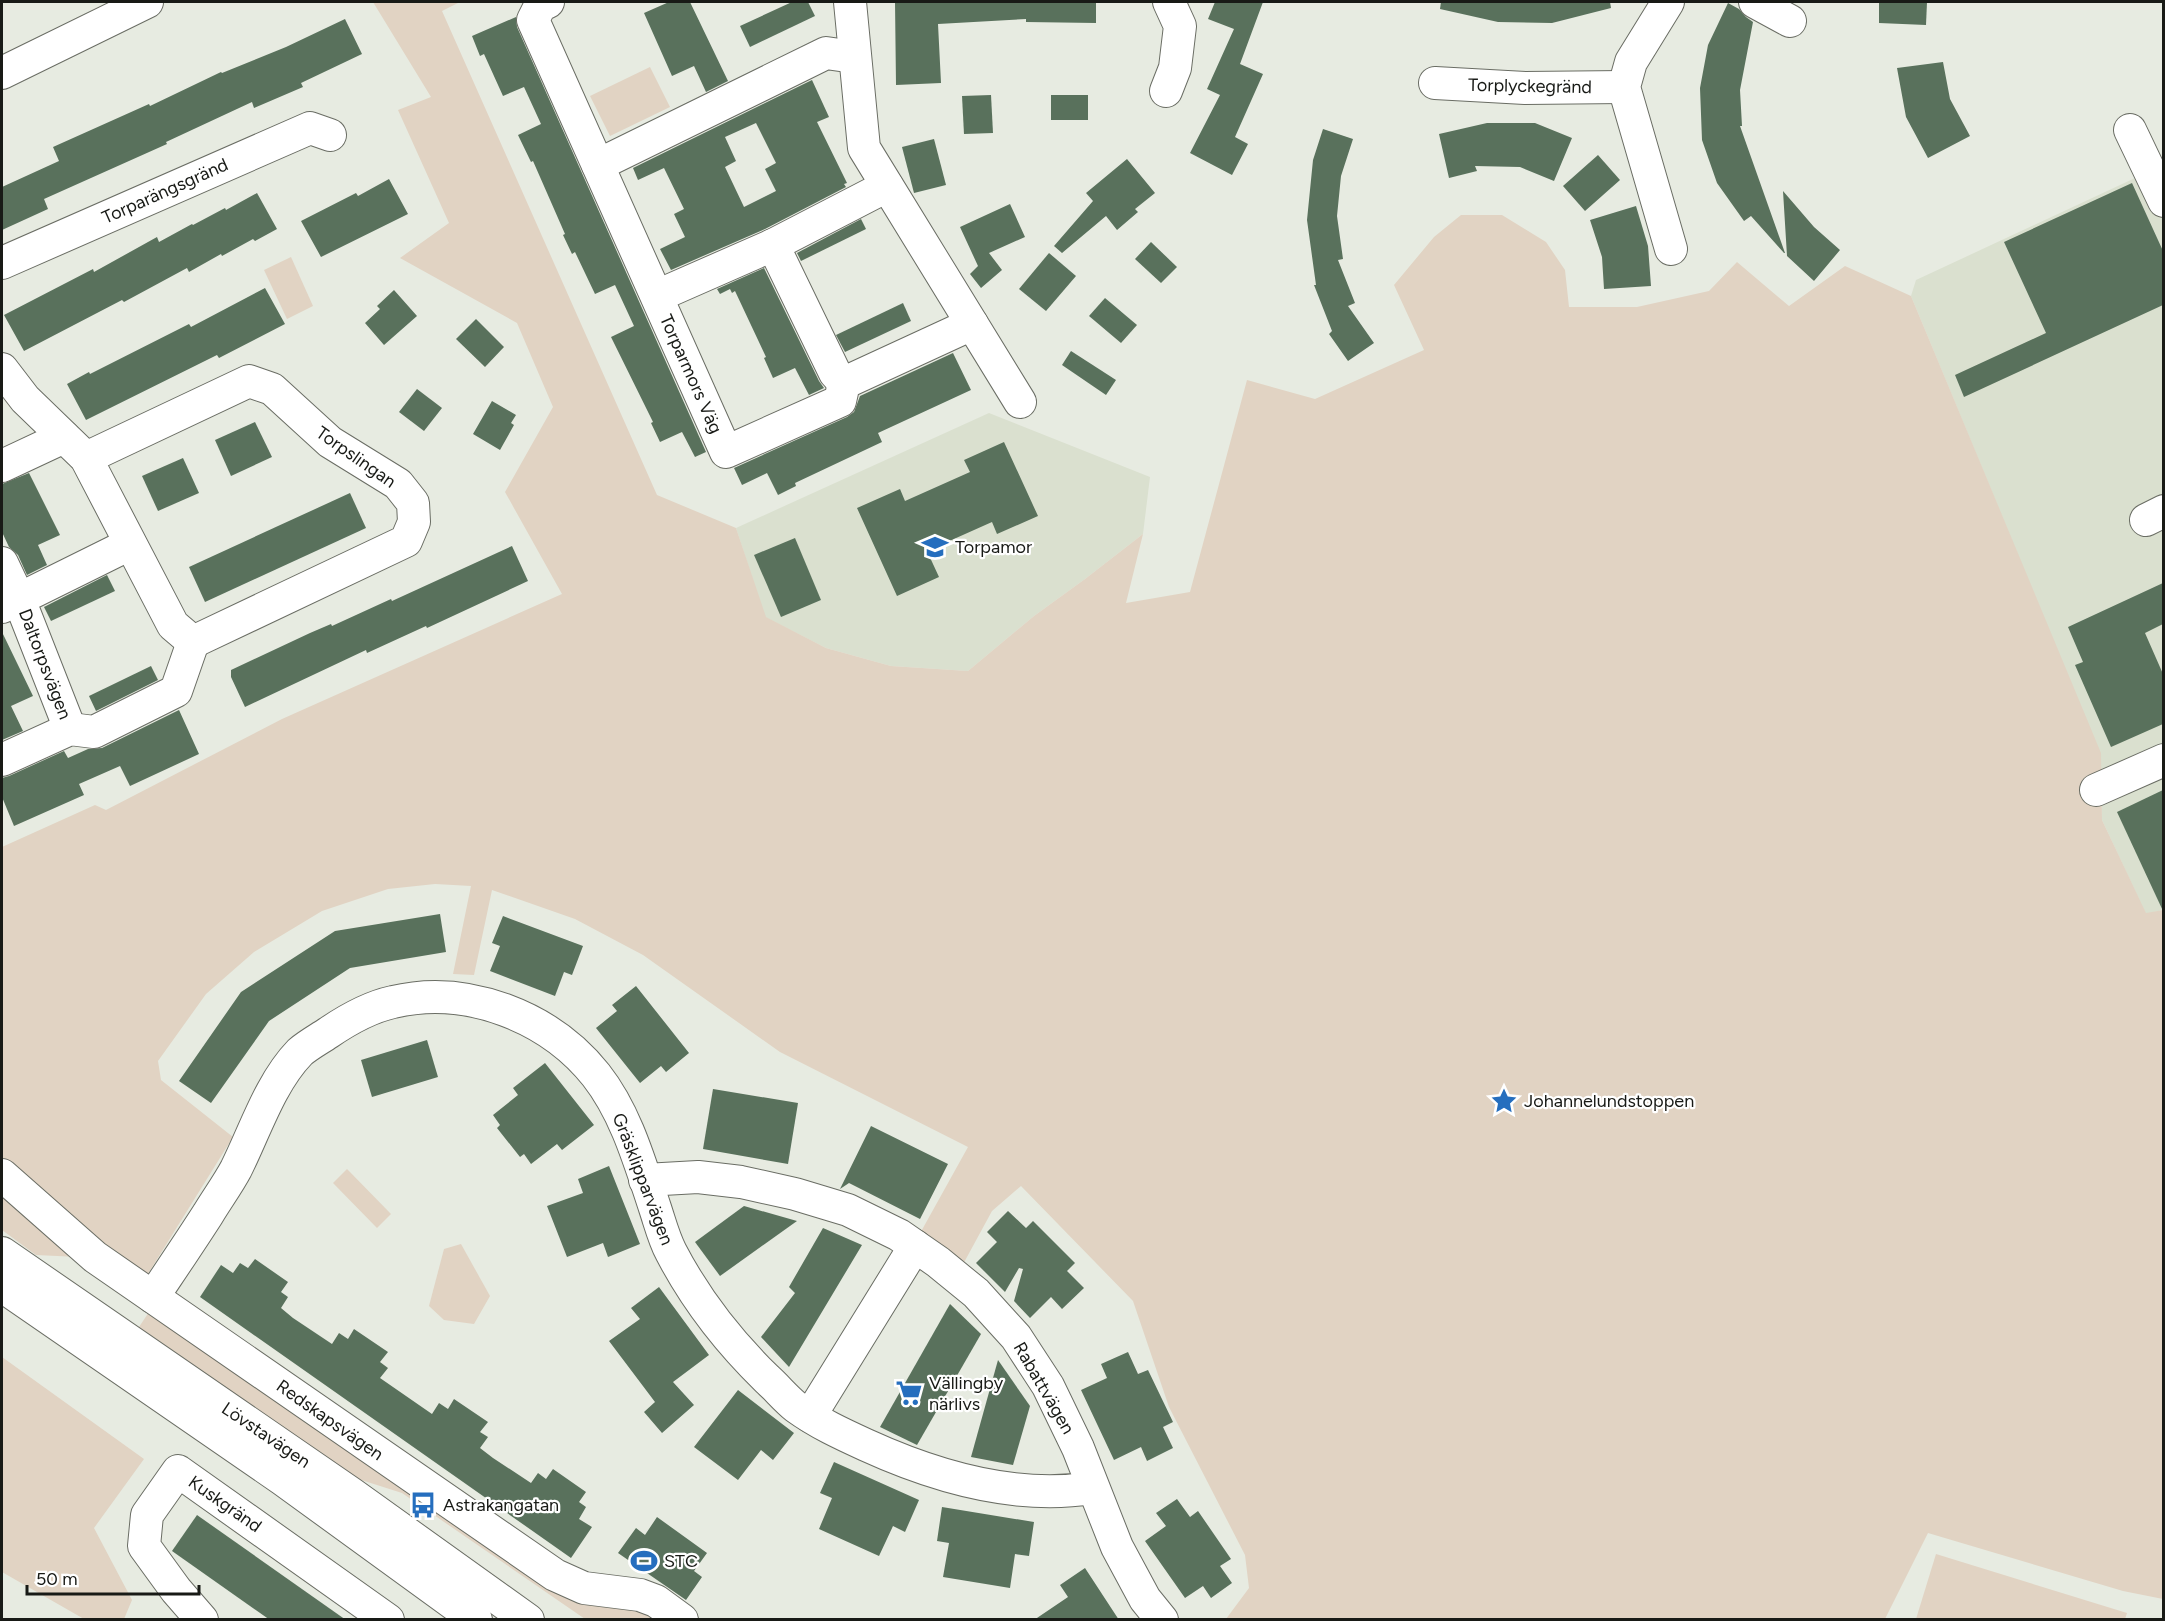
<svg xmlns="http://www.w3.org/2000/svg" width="2165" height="1621" viewBox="0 0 2165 1621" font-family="Figtree,sans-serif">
	<rect width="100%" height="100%" fill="#e7ebe1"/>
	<g fill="#dae0cf">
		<polygon points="2163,165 2163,910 2146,914 2102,820 2100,753 1911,296 1916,280"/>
		<polygon points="989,413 1150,477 1143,534 1085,579 1034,616 968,671 891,666 826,648 765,617 736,528"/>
	</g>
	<g fill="#e1d3c3">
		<polygon points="373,2 460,2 442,11 657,495 736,528 766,617 826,648 891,666 968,671 1034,616 1085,579 1143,534 1126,603 1190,592 1247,380 1315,399 1424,350 1394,285 1434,237 1461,215 1502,215 1546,242 1565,270 1569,307 1637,307 1709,291 1737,262 1789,306 1845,266 1911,296 2101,753 2102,820 2146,913 2163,910 2163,1599 2123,1591 1928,1533 1885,1619 1226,1619 1249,1588 1245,1555 1169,1407 1133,1301 1021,1186 992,1211 961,1268 918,1237 968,1147 780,1052 643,955 575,919 492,890 474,975 453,974 471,886 435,884 388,889 322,911 254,952 206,994 158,1061 161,1080 233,1137 146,1277 111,1257 2,1157 2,847 95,805 106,810 282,719 562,594 505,492 553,407 517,323 400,258 449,223 398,110 431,97"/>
		<polygon points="650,67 670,107 610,136 590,96"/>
		<polygon points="291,257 313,306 287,319 264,270"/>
		<polygon points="347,1169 391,1214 377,1228 333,1183"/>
		<polygon points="2,1189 78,1257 36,1255 2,1230"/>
		<polygon points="461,1244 490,1296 474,1324 444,1320 429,1306 444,1249"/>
		<polygon points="151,1309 568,1591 644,1607 660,1619 585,1619 402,1493 355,1478 139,1327"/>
		<polygon points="2,1357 144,1459 94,1528 132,1600 124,1619 84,1619 2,1572"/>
		<polygon points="1936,1554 2127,1613 2125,1619 1916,1619"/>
	</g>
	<g fill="#59715c" fill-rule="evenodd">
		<polygon points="669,2 690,2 728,81 706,92 694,66 672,76 644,13"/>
		<polygon points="792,2 808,2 815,16 750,47 740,26"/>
		<polygon points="895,2 1096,2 1096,23 1026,22 1026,19 938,24 941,83 896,85"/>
		<polygon points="1215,2 1263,2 1240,64 1263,74 1235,137 1248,144 1232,175 1190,153 1220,95 1207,89 1234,29 1208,19"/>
		<polygon points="1441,2 1610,2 1611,8 1552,23 1498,22 1440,9"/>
		<polygon points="1879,2 1927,2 1926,25 1879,23"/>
		<polygon points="1728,3 1739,9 1746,17 1753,22 1740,90 1742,126 1740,126 1785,253 1784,253 1751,216 1744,221 1717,183 1702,140 1700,88 1708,45"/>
		<polygon points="516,17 517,27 706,452 695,457 682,432 660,442 651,423 653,422 611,337 634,326 615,285 595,294 575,252 572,254 563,235 565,234 533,161 531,162 518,135 541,124 524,87 503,96 484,54 480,56 472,36"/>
		<polygon points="345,19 362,54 301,83 303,87 254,108 252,102 166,142 167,144 44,199 48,209 2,230 2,187 59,161 53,147 149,104 150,106 221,72 222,73 286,47"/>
		<polygon points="1943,62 1950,99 1970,136 1928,158 1906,117 1897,68"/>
		<path d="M 812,80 L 829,117 L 817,122 L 847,183 L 844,184 L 846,187 L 765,229 L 671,270 L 660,249 L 685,237 L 674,214 L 684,209 L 664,168 L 638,180 L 633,168 ZM 756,123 L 776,163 L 765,169 L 776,191 L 744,207 L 725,167 L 736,161 L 725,137 Z"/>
		<polygon points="991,95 993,133 964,134 962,96"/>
		<rect x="1051" y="95" width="37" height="25"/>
		<polygon points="1487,123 1535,123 1572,138 1554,181 1520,167 1475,166 1477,171 1449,178 1439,134"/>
		<polygon points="1323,129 1353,139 1341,176 1337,216 1343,259 1338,260 1355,303 1348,306 1374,343 1348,361 1329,334 1332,331 1314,285 1316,285 1307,220 1313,160"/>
		<polygon points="934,139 946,185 914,193 902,147"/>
		<polygon points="1598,155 1620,180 1585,211 1563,186"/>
		<polygon points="1127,159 1155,193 1135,209 1138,212 1117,230 1106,216 1062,253 1054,246 1093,201 1086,193"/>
		<polygon points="389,179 408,214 321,257 301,221 356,193 358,196"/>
		<polygon points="2132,183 2163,251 2163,305 1964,397 1955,375 2046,333 2004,242"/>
		<polygon points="1783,191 1814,227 1840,250 1814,281 1787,256"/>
		<polygon points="257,193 277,229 255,241 253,239 222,256 221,254 189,272 187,268 124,302 122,300 24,351 4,315 93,269 94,272 157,237 159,242 192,224 193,225 225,208 226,210"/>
		<polygon points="1010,204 1025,237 989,253 1002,270 981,288 970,274 978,266 960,227"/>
		<polygon points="1636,206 1648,246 1651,286 1604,289 1602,257 1590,220"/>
		<polygon points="861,219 866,229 801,261 797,253"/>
		<polygon points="1151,242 1177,267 1161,283 1135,259"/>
		<polygon points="1049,253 1076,276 1046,311 1019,289"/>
		<polygon points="764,268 819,381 824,388 809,395 795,368 773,378 764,358 766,357 735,291 732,293 730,289 720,294 717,289"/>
		<polygon points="265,288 285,324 219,358 217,355 86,420 67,384 89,372 90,374 189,324 191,327"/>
		<polygon points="394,290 417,316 384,345 365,323 380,309 377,306"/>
		<polygon points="1105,298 1137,325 1121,343 1089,316"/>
		<polygon points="903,303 911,321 845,352 836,335"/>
		<polygon points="476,319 504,347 485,367 456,339"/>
		<polygon points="1071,351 1116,380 1106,395 1062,365"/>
		<polygon points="953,353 971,390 878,433 882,442 795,483 796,486 778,495 767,473 742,485 734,468 847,417 854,412 860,396"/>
		<polygon points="417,389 442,408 424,431 399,412"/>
		<polygon points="492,401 516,415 511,423 514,425 500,450 473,434"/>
		<polygon points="255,422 272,457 231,476 215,440"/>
		<polygon points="1004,442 1038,516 997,534 992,522 927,551 939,577 897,596 857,508 900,489 905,501 970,472 964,460"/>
		<polygon points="183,458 199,493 158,511 142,476"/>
		<polygon points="29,473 60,535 38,545 47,565 27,575 18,555 9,547 2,532 2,484"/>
		<polygon points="350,493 366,528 205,602 189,567"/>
		<polygon points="795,538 821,600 781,617 754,555"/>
		<polygon points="512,546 528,581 427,628 426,626 367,653 366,650 245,707 231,677 231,670 310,633 331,624 332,626 391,599 392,601"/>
		<polygon points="107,575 115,591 51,621 44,607"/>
		<polygon points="2163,583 2163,624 2145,633 2163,674 2163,724 2111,747 2075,665 2083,662 2068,627"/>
		<polygon points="2,632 33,696 11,706 23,731 2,740"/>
		<polygon points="151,666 158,680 96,711 89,696"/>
		<polygon points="179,710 199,754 130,786 120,766 79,784 84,795 14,826 2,797 2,778 9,776 64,751 68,758 88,749 102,748"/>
		<polygon points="2163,790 2163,911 2117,812"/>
		<polygon points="440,914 446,952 350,968 269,1021 211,1103 179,1081 241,992 335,931"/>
		<polygon points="503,916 583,946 572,975 564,972 555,996 490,971 500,946 492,943"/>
		<polygon points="636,986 689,1053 666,1072 661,1066 640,1083 596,1028 617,1011 612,1005"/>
		<polygon points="427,1040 438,1077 372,1097 361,1060"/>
		<polygon points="545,1063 594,1125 562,1150 557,1144 531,1164 524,1154 520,1157 497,1128 500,1125 493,1115 518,1095 513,1088"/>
		<polygon points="713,1089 798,1103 788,1164 703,1149"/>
		<polygon points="871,1126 948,1164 920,1219 849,1183 840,1189"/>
		<polygon points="609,1166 640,1244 608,1257 603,1243 567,1257 547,1206 583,1193 578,1179"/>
		<polygon points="744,1206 797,1221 720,1276 695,1242"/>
		<polygon points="1008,1211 1026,1228 1033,1221 1075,1263 1067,1271 1084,1288 1062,1309 1051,1297 1030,1318 1014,1301 1023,1269 1019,1268 1005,1292 976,1263 997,1242 987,1232"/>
		<polygon points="823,1228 862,1245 789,1367 761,1337 795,1293 789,1287"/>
		<polygon points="255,1259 288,1282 281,1292 288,1297 281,1308 293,1318 332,1344 339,1333 348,1339 354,1329 388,1352 380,1362 388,1368 380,1378 432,1414 439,1403 448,1409 454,1399 488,1422 480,1432 488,1437 480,1448 493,1458 531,1483 538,1473 546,1479 553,1469 586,1492 579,1502 586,1507 579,1519 592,1527 571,1558 200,1297 221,1265 233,1273 240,1263 248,1268"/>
		<polygon points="659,1287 709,1355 673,1382 694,1405 662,1433 644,1412 655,1402 609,1341 640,1319 631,1308"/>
		<polygon points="950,1304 981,1334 917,1445 880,1427"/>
		<polygon points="1128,1352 1138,1374 1148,1370 1173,1422 1163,1427 1173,1448 1147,1461 1141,1447 1114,1460 1081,1390 1107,1378 1101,1364"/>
		<polygon points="998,1360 1030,1406 1013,1465 971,1457"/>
		<polygon points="738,1390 794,1433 773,1460 761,1450 738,1480 694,1447"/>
		<polygon points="834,1462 919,1500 905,1532 893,1526 879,1556 819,1529 832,1498 820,1493"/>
		<polygon points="1177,1499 1190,1517 1198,1511 1231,1559 1220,1566 1232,1583 1211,1598 1203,1586 1185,1598 1145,1541 1166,1526 1156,1513"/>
		<polygon points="942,1507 1034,1522 1029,1556 1015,1554 1010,1588 943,1577 949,1543 937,1541"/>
		<polygon points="197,1515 346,1620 270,1620 172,1551"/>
		<polygon points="657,1517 707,1553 694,1571 702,1577 686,1600 618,1553 636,1528 645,1535"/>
		<polygon points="1085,1568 1119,1620 1034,1620 1068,1597 1060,1585"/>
	</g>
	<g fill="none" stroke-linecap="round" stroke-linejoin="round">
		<g stroke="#6a6d64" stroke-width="34">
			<g id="minor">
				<polyline points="548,2 540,6 533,20 726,452 840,401 844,383 972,324"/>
				<polyline points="850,2 864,148 1020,402"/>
				<polyline points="1668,2 1631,62 1624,87 1671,249"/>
				<polyline points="1755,2 1790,21"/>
				<polyline points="2,73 147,2"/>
				<polyline points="1435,83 1525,88 1624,87"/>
				<polyline points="1166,91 1175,68 1180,26 1169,2"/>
				<polyline points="2130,130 2164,201"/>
				<polyline points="598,165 826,53 854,57"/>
				<polyline points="2,263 310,128 330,135"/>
				<polyline points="657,296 773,245"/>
				<polyline points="2,369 25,399 86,458 173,625 193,642"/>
				<polyline points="844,383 835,373 773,245 887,186"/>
				<polyline points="86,458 249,381 272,389 330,442 398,484 413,503 414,522 406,541 193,642"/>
				<polyline points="2,466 64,437"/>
				<polyline points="2146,520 2164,511"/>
				<polyline points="2,563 19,599 2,607"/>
				<polyline points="70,729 19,599 130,544"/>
				<polyline points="2,760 70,729 94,732 176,691 193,642"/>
				<polyline points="2096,790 2164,760"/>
				<polyline points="2,1175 95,1257 555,1575 584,1588 640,1595 656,1601 682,1620"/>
				<polyline points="645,1180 698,1177 741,1182 795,1194 848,1210 899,1235 938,1262 976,1293 1016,1337 1048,1386 1078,1448 1117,1547 1145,1599 1162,1620"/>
				<polyline points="2,1253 352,1494 528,1620"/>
				<polyline points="2,1286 282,1479 476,1620"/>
				<path d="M 153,1297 C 171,1270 190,1242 208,1214 C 217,1199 228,1184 236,1169 C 255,1131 270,1083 300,1052 C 308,1045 319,1039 328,1033 C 347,1020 370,1007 393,1002 C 467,984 550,1017 596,1075 C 626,1113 640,1163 655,1208 C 660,1223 664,1239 671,1252 C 696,1300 729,1342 767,1379 C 777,1388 786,1399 796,1407 C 818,1423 842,1434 866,1445 C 936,1477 1015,1500 1092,1488"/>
				<polyline points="810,1416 915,1246"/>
				<polyline points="202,1620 176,1590 144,1546 147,1515 178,1471 388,1620"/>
			</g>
		</g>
		<use href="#minor" stroke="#fff" stroke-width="32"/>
	</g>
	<defs>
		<g id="school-bare" transform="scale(2.07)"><path d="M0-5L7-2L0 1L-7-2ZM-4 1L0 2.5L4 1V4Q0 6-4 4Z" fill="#256ebe" stroke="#fff" stroke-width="2.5" paint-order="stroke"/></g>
		<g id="sight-bare" transform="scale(2.07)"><path d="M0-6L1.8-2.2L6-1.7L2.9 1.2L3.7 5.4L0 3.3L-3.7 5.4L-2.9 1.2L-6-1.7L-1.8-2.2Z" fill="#256ebe" stroke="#fff" stroke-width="2.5" paint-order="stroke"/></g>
		<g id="supermarket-bare" transform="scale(2.07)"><path d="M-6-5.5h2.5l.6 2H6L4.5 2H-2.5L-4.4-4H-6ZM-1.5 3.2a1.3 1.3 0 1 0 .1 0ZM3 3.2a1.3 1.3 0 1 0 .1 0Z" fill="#256ebe" stroke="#fff" stroke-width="2.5" paint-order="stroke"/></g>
		<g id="bus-bare" transform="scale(2.07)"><path d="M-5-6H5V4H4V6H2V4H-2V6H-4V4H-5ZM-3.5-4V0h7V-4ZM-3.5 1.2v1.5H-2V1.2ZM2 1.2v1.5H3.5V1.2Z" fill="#256ebe" stroke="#fff" stroke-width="2.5" paint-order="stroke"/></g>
		<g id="stadium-bare" transform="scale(2.07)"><path d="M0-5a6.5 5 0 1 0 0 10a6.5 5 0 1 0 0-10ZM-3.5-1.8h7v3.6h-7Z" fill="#256ebe" stroke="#fff" stroke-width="2.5" paint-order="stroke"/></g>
	</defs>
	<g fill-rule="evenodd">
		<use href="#school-bare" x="935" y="547"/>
		<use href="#sight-bare" x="1504" y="1101"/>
		<use href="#supermarket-bare" x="909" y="1393"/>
		<use href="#bus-bare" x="423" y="1505"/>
		<use href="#stadium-bare" x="644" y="1561"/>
	</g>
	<g text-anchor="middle" stroke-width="4.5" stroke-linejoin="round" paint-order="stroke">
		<g font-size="18" fill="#181a16" stroke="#fff">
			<text transform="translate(1530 86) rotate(1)" y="6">Torplyckegränd</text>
			<text transform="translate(165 191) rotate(-24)" y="6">Torparängsgränd</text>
			<text transform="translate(691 374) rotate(66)" y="6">Torparmors Väg</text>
			<text transform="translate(356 457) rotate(35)" y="6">Torpslingan</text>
			<text transform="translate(45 664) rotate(69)" y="6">Daltorpsvägen</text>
			<text transform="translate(643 1179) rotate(69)" y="6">Gräsklipparvägen</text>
			<text transform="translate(1044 1388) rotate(60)" y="6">Rabattvägen</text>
			<text transform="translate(330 1420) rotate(35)" y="6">Redskapsvägen</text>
			<text transform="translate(266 1435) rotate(34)" y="6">Lövstavägen</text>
			<text transform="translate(225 1504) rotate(35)" y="6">Kuskgränd</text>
		</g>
		<g font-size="18" fill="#181a16" stroke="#fff" text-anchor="start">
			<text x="955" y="553">Torpamor</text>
			<text x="1524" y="1107">Johannelundstoppen</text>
			<text x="929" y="1389">Vällingby<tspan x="929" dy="21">närlivs</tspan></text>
			<text x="443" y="1511">Astrakangatan</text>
			<text x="664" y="1567">STC</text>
		</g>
	</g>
	<rect width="2165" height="1621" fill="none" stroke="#181a16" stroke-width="6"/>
	<path d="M27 1585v9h172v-9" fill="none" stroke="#181a16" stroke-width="3"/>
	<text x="36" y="1585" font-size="18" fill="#181a16" stroke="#ffffff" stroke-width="4.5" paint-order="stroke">50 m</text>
</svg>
